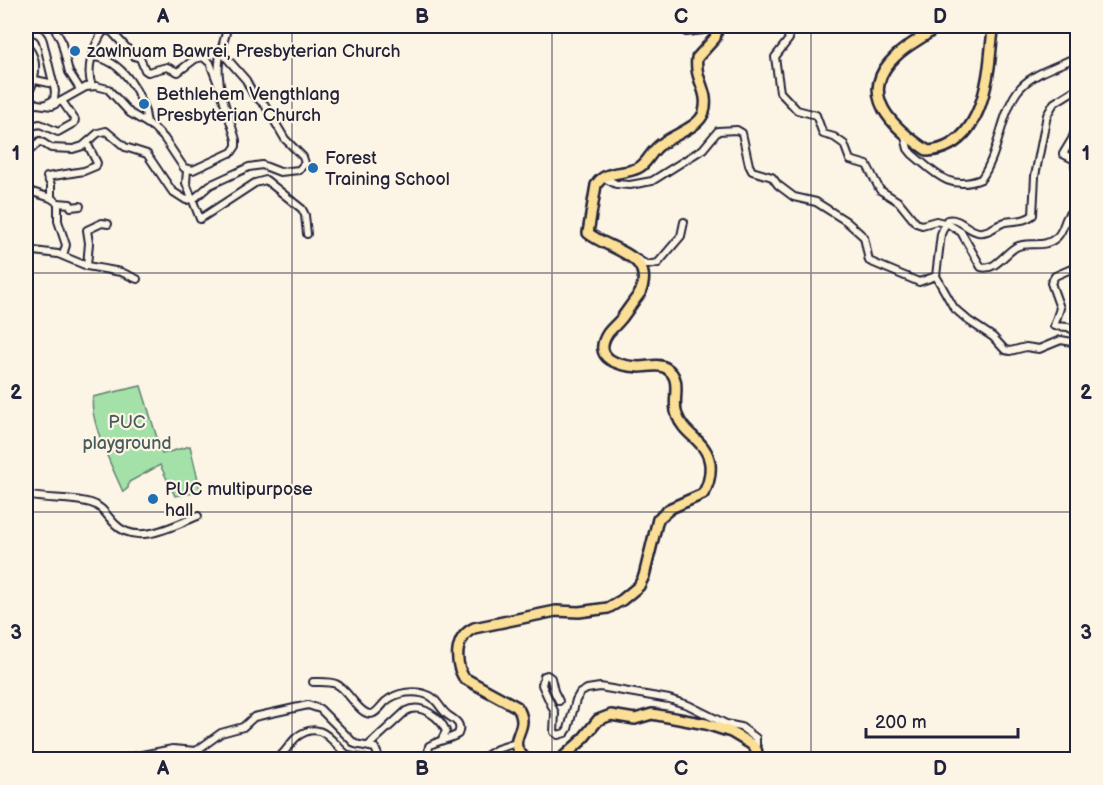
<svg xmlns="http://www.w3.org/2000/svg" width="1103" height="785" viewBox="0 0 1103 785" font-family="'Balsamiq Sans',sans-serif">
	<rect width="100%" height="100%" fill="#fcf5e5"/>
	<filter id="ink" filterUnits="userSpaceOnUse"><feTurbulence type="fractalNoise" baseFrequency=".0167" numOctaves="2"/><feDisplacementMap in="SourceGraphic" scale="12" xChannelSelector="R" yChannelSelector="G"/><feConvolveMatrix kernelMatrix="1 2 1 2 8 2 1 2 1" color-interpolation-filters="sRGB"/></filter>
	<g filter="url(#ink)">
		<path fill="#a3e1a8" stroke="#628272" stroke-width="1.5" d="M 141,386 L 162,454 L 190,446 L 201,492 L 175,496 L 160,465 L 129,482 L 128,488 L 123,492 C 114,471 88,419 93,397 Z"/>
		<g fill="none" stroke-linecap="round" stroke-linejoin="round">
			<g stroke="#22223b" stroke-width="10">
				<g id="minor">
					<polyline points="53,26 61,40 69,72 80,89"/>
					<polyline points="86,26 112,32 134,56 140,58 145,70 148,72 167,67 178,72 195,59 203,57 210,63 218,84"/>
					<path d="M 781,26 L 787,33 L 789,39 L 775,57 L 780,92 L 797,110 L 816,115 L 823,134 L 834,137 L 844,144 L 850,160 L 867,165 L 880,190 L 899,202 L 916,223 L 922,225 L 936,221 L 948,224 L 961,232 L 981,267 C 994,272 1005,253 1016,247 C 1030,240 1043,250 1057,237 C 1067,227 1061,217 1078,206"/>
					<polyline points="1065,26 1078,39"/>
					<path d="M 26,32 C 34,32 40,32 43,41 L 55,91 L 54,100 L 46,104"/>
					<polyline points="686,32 704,30 710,26"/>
					<path d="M 26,46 C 41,59 35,83 26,98"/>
					<path d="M 92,57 C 122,58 144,96 147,123"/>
					<polyline points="26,78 54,84"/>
					<path d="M 92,86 C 85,68 94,45 104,30"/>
					<path d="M 26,98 L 37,104 L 52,106 L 86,87 L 96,86 L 108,89 L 130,113 L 153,127 L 164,138 L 184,168 L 193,170 L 232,152 L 236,146 L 236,140 C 229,115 216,87 219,62 C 220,49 226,38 227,26"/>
					<polyline points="26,105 37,104"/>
					<polyline points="1078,123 1072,139 1063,154 1075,160 1075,166 1078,167"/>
					<polyline points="26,127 40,124 58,132 74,123 75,120 62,101"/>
					<path d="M 904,133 L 908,149 L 912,154 C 934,172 949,192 981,179 C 999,154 1000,117 1017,92 C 1030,73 1058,67 1078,56"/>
					<polyline points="26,154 40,141 51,148 73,149 83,146 98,133 106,131 125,147 147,154 172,191 186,200 195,198 210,185 249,167 262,165 280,172 299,170 305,163 303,157 285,139 265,105 253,94 246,80 224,55 223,48"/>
					<polyline points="187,170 186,183 200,219 255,183 266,180 302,209 305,215 307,234"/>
					<path d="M 602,177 L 616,184 L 630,185 L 652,181 L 703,149 L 718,131 L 737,130 L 742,133 L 749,165 L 752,171 L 772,177 L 778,185 L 794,197 L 816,202 L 846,221 L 864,237 L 869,261 L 919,282 L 936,276 L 941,234 L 947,220 C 959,217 967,230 978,232 C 988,234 996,225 1005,222 C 1016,220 1024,222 1033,215 L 1035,176 L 1047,115 L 1054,103 L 1078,88"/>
					<polyline points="26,190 51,198 58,203 58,221 66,245 63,255"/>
					<polyline points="51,198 51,185 47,177 84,171 96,166 97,163 87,143"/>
					<polyline points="58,203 70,204 71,207 80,206"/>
					<polyline points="26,250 58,254 87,266 121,272 137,279"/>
					<polyline points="634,257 647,265 658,263 681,236 684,222"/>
					<polyline points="87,266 89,243 87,230 102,223 108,224"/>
					<polyline points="1078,266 1055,276 1051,283 1060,308 1054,326 1068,327 1078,333"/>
					<polyline points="936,276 954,308 969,321 993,337 1005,350 1010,351 1026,347 1039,349 1061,340 1078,343"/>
					<path d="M 26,495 C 47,500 70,497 91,503 C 102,506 107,516 115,524 C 137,547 174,525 198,516"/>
					<path d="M 313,682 C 320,682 329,681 336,684 C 347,688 359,715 371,714 C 376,714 382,705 385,702 C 396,692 416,689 430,696 C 438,700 441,711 449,716 C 457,721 462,725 458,734 C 449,740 438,740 429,746 L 427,760"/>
					<polyline points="559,701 554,691 551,678 547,675 544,676 542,685 555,713 554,732 558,735 565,733 568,729 576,700 580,693 587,689 600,687 669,699 688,705 726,724 741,727 756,738 756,749"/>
					<path d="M 368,746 L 406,711 C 421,703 440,717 446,731 L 442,739"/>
					<polyline points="116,760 173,749 196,751 221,733 243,727 254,717 308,705 320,709 355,744 375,748 378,755 377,760"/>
					<path d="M 275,760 C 285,755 289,743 298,736 C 324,718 334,747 349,756 C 354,758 362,757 367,760"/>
					<polyline points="480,760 497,749 516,743"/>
				</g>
			</g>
			<g stroke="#22223b" stroke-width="14">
				<g id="primary">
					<path d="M 938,26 C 925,37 908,44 896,56 C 855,94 893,128 928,151 C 970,148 984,104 989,67 C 991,53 991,40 994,26"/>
					<path d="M 526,760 C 523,756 518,752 517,747 C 513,734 530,726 517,707 L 464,678 C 454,661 455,637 474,628 L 556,611 L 579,612 L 608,608 L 622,600 L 639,586 L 644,576 L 658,519 L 671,508 L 703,494 C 709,484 711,475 710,464 C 707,440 684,436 677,415 C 671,400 684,379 666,368 C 658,363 648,367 639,367 C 619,366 591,359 608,333 C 612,328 617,324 621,319 C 627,311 633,302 640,293 C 657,254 608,250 588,233 L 596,185 C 605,170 623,175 638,168 C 647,164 651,151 660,145 C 672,135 699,128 704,112 C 710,91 694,80 697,58 L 715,38 L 718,26"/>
					<polyline points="560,760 581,741 598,720 611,715 635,719 652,714 706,724 731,732 751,744 756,749 759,760"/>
				</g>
			</g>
			<use href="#minor" stroke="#fcf5e5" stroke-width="6"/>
			<use href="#primary" stroke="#fbdf96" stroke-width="9"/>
		</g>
	</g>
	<path fill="none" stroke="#22223b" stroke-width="1.5" stroke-opacity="0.55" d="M 292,26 L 292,760M 552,26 L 552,760M 811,26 L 811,760M 26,273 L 1078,273M 26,512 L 1078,512"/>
	<g fill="#1f6fb2" stroke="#fcf5e5" stroke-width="2">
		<circle cx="75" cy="51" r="6"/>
		<circle cx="144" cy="104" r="6"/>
		<circle cx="313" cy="168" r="6"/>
		<circle cx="153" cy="499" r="6"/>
	</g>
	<g text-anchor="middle" stroke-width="4.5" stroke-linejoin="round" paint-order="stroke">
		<g font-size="18" fill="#22223b" stroke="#fcf5e5" text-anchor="start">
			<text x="87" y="57">zawlnuam Bawrei, Presbyterian Church</text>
			<text x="156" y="100">Bethlehem Vengthlang<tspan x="156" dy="21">Presbyterian Church</tspan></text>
			<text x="325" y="164">Forest<tspan x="325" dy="21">Training School</tspan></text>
			<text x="165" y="495">PUC multipurpose<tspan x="165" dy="21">hall</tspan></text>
		</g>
		<g font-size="18" fill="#495b5c" stroke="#fcf5e5">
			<text x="127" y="428">PUC<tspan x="127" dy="21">playground</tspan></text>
		</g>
	</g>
	<rect width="1103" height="785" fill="none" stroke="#fcf5e5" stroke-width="66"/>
	<path d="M866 728v9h152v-9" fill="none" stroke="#22223b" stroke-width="3"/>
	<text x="875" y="728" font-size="18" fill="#22223b" stroke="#fcf5e5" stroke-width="4.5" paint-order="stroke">200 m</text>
	<rect x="33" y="33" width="1037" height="719" fill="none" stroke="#22223b" stroke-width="2"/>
	<g font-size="20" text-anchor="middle" font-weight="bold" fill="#22223b">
		<text x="163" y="23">A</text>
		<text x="422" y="23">B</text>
		<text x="681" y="23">C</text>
		<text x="940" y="23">D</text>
		<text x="16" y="160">1</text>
		<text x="1086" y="160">1</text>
		<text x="16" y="399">2</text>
		<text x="1086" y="399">2</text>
		<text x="16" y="639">3</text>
		<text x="1086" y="639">3</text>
		<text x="163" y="775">A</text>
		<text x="422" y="775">B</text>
		<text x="681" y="775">C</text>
		<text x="940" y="775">D</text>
	</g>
</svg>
